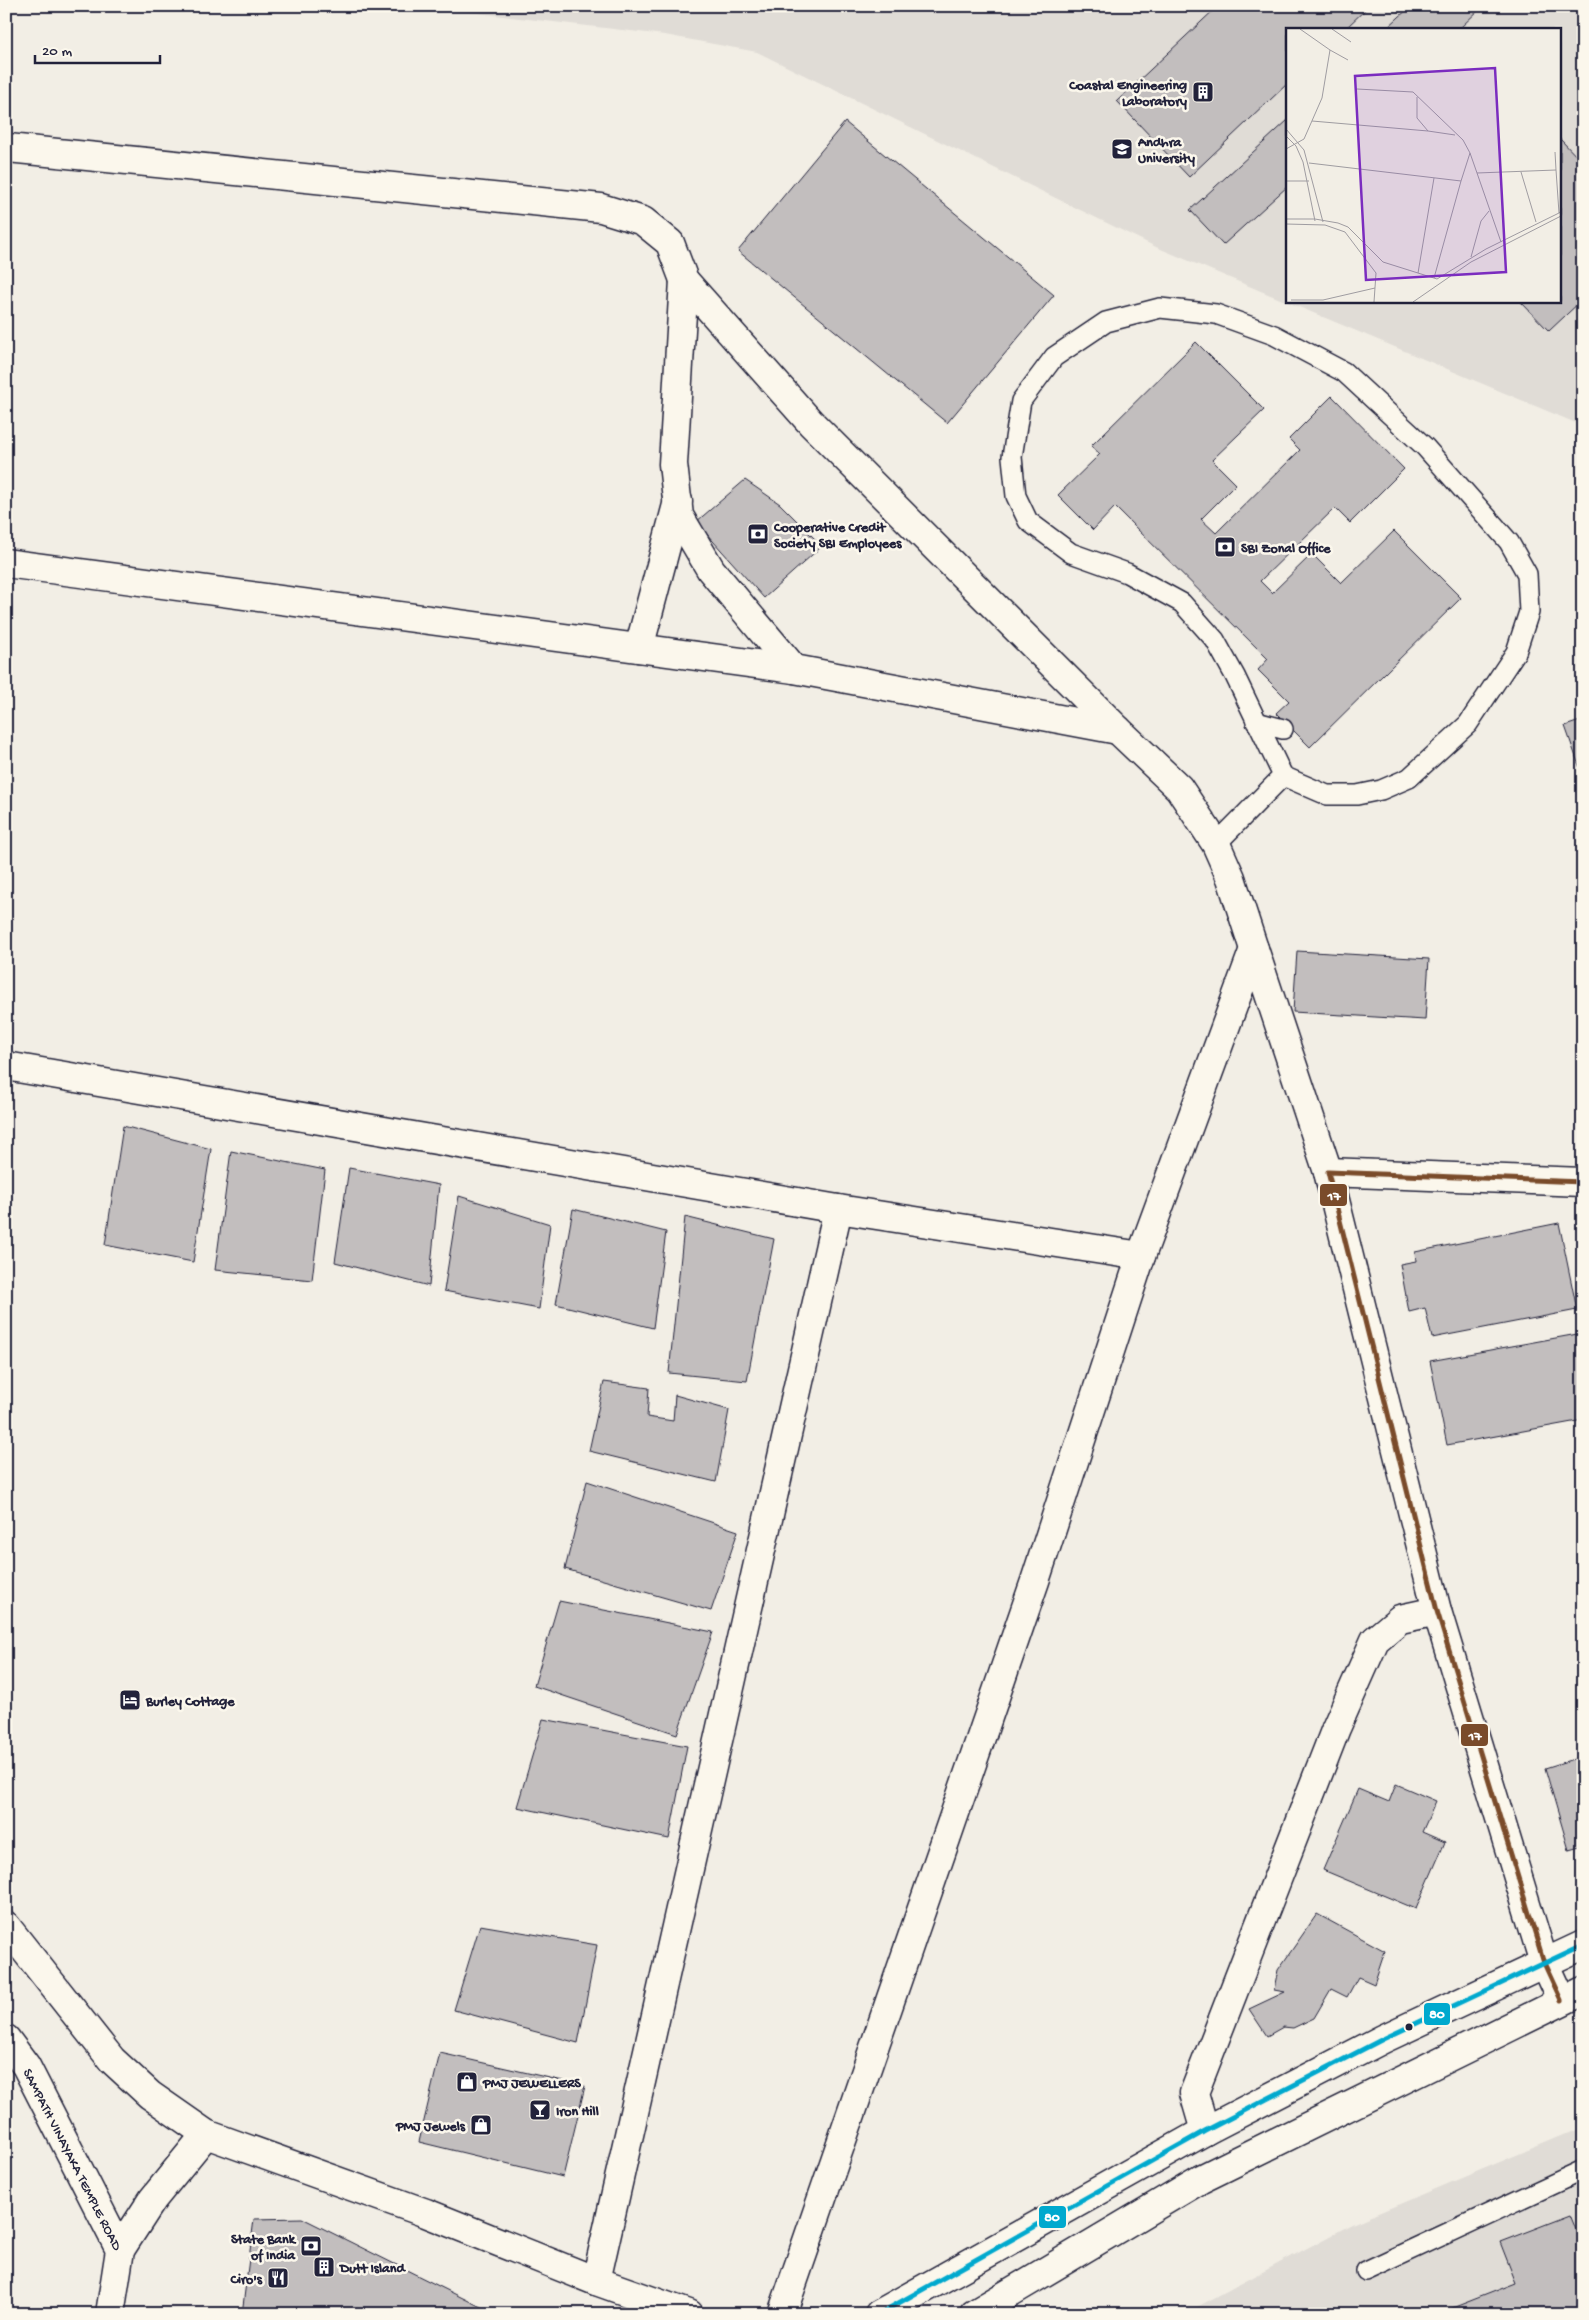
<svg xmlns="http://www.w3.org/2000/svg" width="1589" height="2320" viewBox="0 0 1589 2320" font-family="'Gochi Hand',sans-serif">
	<rect width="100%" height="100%" fill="#f2eee5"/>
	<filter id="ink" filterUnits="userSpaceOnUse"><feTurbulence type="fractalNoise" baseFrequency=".02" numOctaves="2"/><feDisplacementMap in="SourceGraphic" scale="10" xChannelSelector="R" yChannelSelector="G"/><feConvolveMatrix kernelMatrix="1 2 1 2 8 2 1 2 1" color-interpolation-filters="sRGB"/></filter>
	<g filter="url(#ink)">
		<g fill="#e0dcd6" fill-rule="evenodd">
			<path d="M 417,6 L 1583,6 L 1583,426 L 1156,247 L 757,52 L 665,35 ZM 1288,29 L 1560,29 L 1560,301 L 1288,301 Z"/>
			<polygon points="1583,2127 1583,2314 1184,2314 1352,2224"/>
		</g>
		<g fill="#c2bebe" stroke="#22223b">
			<polygon points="1218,6 1369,6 1345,29 1288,29 1288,83 1189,177 1117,101"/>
			<polygon points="1411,6 1483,6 1459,29 1386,29"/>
			<polygon points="1288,120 1288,186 1223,245 1190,210"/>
			<polygon points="845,122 1054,295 947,423 738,251"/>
			<polygon points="1560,139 1583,163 1583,299 1549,331 1520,301 1560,301"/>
			<polygon points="1196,342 1264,410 1212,460 1236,484 1201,519 1216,533 1300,450 1289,439 1332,396 1404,469 1350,523 1335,508 1260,581 1272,593 1312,554 1341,583 1394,531 1461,598 1310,747 1276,713 1289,701 1258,670 1268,659 1115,507 1093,530 1058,495 1100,454 1091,446"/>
			<polygon points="745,480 780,504 822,546 764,598 696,522"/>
			<polygon points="1583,720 1583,777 1565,726"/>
			<polygon points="1297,951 1429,959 1425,1020 1293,1012"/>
			<polygon points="123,1126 211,1149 193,1262 105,1245"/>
			<polygon points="231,1151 325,1170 312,1280 215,1270"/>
			<polygon points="349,1168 439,1185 429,1286 335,1262"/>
			<polygon points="459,1196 550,1224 539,1309 444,1291"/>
			<polygon points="573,1209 666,1232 653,1328 556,1304"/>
			<polygon points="685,1217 774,1239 747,1381 669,1373"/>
			<polygon points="1559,1223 1577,1310 1432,1338 1425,1308 1409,1312 1400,1264 1416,1261 1415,1252"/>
			<polygon points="1583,1333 1583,1420 1447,1445 1430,1361"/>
			<polygon points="604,1382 649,1388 647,1417 673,1421 675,1395 729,1410 716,1482 589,1451"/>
			<polygon points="587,1481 738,1531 711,1611 565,1569"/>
			<polygon points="559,1601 713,1632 677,1734 534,1686"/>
			<polygon points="543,1719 687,1746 669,1839 517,1807"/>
			<polygon points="1583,1756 1583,1846 1569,1850 1545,1768"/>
			<polygon points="1396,1784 1436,1801 1422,1832 1445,1842 1416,1909 1323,1870 1358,1789 1389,1802"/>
			<polygon points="1317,1914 1385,1951 1374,1984 1358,1977 1347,1997 1331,1989 1314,2018 1293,2028 1283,2027 1267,2036 1249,2009 1285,1992 1274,1990 1278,1970"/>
			<polygon points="480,1925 597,1945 578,2043 454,2010"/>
			<polygon points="440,2053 585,2086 563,2177 419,2142"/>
			<polygon points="1570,2215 1583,2246 1583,2314 1437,2314 1516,2283 1500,2242"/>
			<polygon points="302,2218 495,2314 242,2314 254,2219"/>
		</g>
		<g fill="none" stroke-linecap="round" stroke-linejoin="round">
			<g stroke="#22223b" stroke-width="22">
				<g id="lane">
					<polyline points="1256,722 1283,729"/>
					<polyline points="1216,844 1283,776 1235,676 1215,640 1182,603 1127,573 1071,553 1028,521 1016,496 1012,457 1021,401 1054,357 1106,322 1160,308 1216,314 1274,335 1344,372 1425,447 1509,542 1527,574 1529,612 1516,652 1468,724 1409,778 1381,790 1357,795 1327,795 1283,776"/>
					<polyline points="1366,2271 1583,2170"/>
				</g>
			</g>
			<g stroke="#22223b" stroke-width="31">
				<g id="street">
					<polyline points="8,148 601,208 643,221 670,243 684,280 811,423 1118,730 1179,788 1216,844 1231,878 1254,949"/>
					<polyline points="684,280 673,464 679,516 711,570 794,669 1118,730"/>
					<polyline points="6,563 794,669"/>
					<polyline points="639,648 678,501"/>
					<polyline points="6,1066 838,1209 1141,1256 1254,949 1328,1172"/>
					<polyline points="1561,2000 1544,1963 1437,1611 1328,1172 1583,1182"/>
					<polyline points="1205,2131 1194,2093 1336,1728 1375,1640 1400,1619 1437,1611"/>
					<polyline points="596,2281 838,1209"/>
					<polyline points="782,2314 1035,1581 1141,1256"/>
				</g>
			</g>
			<g stroke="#22223b" stroke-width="31">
				<g id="primary">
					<polyline points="6,1926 112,2060 150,2095 206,2134 426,2213 596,2281 689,2314"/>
					<path id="s1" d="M 6,2039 L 26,2066 L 120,2250 L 110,2314"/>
					<polyline points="120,2250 153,2199 206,2134"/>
					<polyline points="879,2314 1205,2131 1383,2039 1583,1945"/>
					<polyline points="974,2314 1201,2179 1583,1991"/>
				</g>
			</g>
			<use href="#lane" stroke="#fbf7ec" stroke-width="19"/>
			<use href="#street" stroke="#fbf7ec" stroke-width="28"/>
			<use href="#primary" stroke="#fbf7ec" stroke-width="28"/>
			<g stroke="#fbf7ec" stroke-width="9">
				<polyline id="bus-1" points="1561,2000 1544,1963 1437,1611 1328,1172 1583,1182"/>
			</g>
			<g stroke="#fbf7ec" stroke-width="9">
				<polyline id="bus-2" points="879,2314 1205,2131 1383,2039 1583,1945"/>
			</g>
			<use href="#bus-1" stroke="#7a4b2a" stroke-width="5"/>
			<use href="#bus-2" stroke="#00a9ce" stroke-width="5"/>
		</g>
	</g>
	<defs>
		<g id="building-square" transform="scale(1.125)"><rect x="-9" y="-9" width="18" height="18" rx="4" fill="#22223b" stroke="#fbf7ec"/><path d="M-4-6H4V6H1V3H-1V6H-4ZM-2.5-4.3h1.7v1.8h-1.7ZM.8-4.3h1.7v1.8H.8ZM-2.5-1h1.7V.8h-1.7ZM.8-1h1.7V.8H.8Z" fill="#fff"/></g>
		<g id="university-square" transform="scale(1.125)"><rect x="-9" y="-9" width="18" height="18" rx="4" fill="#22223b" stroke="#fbf7ec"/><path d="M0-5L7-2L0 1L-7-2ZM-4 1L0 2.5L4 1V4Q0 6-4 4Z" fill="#fff"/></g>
		<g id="bank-square" transform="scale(1.125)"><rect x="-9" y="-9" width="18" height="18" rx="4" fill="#22223b" stroke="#fbf7ec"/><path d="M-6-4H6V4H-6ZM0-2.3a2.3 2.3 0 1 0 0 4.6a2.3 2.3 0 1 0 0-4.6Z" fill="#fff"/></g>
		<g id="hotel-square" transform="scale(1.125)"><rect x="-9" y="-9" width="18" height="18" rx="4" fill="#22223b" stroke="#fbf7ec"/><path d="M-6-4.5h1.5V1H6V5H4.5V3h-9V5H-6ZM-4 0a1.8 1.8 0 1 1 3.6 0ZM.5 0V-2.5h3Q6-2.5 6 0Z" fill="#fff"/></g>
		<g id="shop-square" transform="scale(1.125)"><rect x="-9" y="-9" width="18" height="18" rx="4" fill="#22223b" stroke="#fbf7ec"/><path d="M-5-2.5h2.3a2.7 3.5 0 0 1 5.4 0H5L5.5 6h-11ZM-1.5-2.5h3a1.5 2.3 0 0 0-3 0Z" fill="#fff"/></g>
		<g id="bar-square" transform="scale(1.125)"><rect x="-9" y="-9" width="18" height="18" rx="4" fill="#22223b" stroke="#fbf7ec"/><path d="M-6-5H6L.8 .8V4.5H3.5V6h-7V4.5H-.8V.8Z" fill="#fff"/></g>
		<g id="restaurant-square" transform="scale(1.125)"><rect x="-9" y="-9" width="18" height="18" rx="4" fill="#22223b" stroke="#fbf7ec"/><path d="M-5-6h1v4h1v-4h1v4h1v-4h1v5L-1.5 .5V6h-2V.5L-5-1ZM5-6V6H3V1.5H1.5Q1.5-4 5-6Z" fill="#fff"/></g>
	</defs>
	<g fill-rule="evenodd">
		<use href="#building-square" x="1203" y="92"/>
		<use href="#university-square" x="1122" y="149"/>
		<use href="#bank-square" x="758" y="534"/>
		<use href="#bank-square" x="1225" y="547"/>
		<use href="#hotel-square" x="130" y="1700"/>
		<use href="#shop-square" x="467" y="2082"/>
		<use href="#bar-square" x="540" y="2110"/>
		<use href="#shop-square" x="481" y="2125"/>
		<use href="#bank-square" x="311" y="2246"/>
		<use href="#building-square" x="324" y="2267"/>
		<use href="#restaurant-square" x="278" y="2278"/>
	</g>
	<circle fill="#22223b" stroke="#fbf7ec" stroke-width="2" cx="1409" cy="2027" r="4.5"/>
	<g text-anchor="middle" stroke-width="5" stroke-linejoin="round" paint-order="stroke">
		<g font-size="14" font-weight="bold" fill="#22223b" stroke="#fbf7ec" text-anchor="start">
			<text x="1187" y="89" text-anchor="end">Coastal Engineering<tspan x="1187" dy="16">Laboratory</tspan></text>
			<text x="1138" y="146">Andhra<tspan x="1138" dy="16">University</tspan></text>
			<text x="774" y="531">Cooperative Credit<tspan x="774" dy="16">Society SBI Employees</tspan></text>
			<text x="1241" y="552">SBI Zonal Office</text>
			<text x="146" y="1705">Burley Cottage</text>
			<text x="483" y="2087">PMJ JEWELLERS</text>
			<text x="556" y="2115">Iron Hill</text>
			<text x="465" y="2130" text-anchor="end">PMJ Jewels</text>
			<text x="295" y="2243" text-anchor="end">State Bank<tspan x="295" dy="16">of India</tspan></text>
			<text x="340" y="2272">Dutt Island</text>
			<text x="262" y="2283" text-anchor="end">Ciro's</text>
		</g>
		<g font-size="14" fill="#22223b" stroke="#fbf7ec">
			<text dy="5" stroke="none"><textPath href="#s1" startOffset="138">SAMPATH VINAYAKA TEMPLE ROAD</textPath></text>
		</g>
	</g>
	<g transform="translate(1286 28)">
		<rect width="275" height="275" fill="#f2eee5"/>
		<path fill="none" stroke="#9f9ca1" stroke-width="1" d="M 46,1 L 65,14M 44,22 L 62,32M 71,61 L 127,64 L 177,112 L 184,125M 131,69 L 131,90 L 142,103 L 169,107M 26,93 L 142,103M 0,101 L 18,122 L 37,194M 0,108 L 10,118 L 17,134 L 29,193M 0,121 L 18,111 L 36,70 L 44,22 L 14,1M 269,124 L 270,142M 23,135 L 175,153 L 184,125 L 191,145M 235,144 L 250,194M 0,153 L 23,153M 0,191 L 29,191 L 52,195 L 62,199 L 97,234 L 151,251 L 200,221 L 275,184M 0,196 L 39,197 L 59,204 L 90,245 L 88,274M 215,214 L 191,145 L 270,142 L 273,185M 185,229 L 195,193 L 203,183M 132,245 L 148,150M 148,250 L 175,153M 5,272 L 37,272 L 89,260M 127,274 L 185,234 L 275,188"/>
		<path fill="#7b2cbf" fill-opacity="0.15" stroke="#7b2cbf" stroke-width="2.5" d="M 209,40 L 220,244 L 80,252 L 69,48 Z"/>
		<rect width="275" height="275" fill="none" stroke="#22223b" stroke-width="2.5"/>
	</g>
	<g stroke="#fbf7ec" stroke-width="2">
		<rect x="1319" y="1183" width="29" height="24" rx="5" fill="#7a4b2a"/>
		<rect x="1460" y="1723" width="29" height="24" rx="5" fill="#7a4b2a"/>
		<rect x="1423" y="2002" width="28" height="24" rx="5" fill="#00a9ce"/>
		<rect x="1038" y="2205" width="29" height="24" rx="5" fill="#00a9ce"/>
	</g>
	<g font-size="14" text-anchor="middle" font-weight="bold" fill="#fff">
		<text x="1334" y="1200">17</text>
		<text x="1475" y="1740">17</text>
		<text x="1437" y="2018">80</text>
		<text x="1052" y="2221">80</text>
	</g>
	<rect width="1589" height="2320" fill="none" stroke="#fbf7ec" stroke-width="25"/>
	<rect x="12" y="12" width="1564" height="2295" fill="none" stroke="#22223b" stroke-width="2" filter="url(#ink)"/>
	<path d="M35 55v8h125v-8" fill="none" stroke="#22223b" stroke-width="2.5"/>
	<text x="42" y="55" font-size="15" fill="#22223b" stroke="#fbf7ec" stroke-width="4" paint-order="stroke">20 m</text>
</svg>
